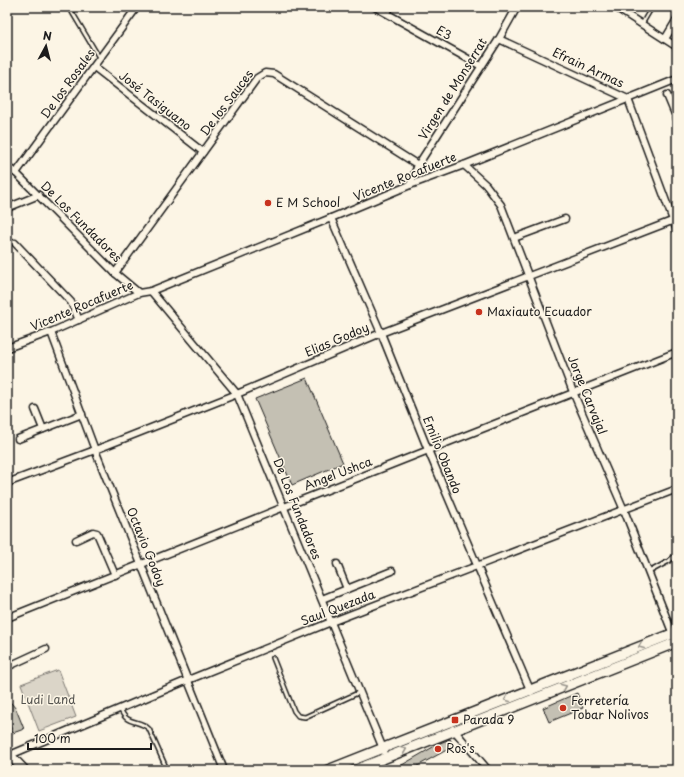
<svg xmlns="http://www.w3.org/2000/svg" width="684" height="777" viewBox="0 0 684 777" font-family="'Playpen Sans',sans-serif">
	<rect width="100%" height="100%" fill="#fcf5e5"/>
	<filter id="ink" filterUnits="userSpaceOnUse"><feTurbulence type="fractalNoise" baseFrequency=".025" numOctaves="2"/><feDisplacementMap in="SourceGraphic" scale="8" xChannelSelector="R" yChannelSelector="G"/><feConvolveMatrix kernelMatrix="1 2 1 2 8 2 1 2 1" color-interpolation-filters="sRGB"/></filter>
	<g filter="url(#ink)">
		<polygon fill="#dbd5c8" stroke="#7c7872" points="58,670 76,717 39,731 21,684"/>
		<g fill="#c4c0b3" stroke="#1c1c1c">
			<polygon points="307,378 343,463 292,485 255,399"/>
			<polygon points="577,693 583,708 549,722 543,708"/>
			<polygon points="7,698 16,709 24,729 13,733 10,725 7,726"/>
			<polygon points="450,739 454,746 410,770 405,770 402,765 440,743"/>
		</g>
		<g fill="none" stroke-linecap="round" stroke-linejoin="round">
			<g stroke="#1c1c1c" stroke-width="6">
				<g id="lane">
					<polyline points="69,7 100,59"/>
					<polyline points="388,14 392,7"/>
					<polyline points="642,24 652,7"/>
					<polyline points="649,572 669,561 677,554"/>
					<polyline points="273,658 294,711 298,716 305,717 360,692"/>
					<path d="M 120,708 C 127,727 138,718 149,729 L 165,765"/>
				</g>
			</g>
			<g stroke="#1c1c1c" stroke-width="9">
				<g id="street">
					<polyline points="375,7 481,66"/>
					<polyline points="615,7 677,47"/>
					<polyline points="499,39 628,99 677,231"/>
					<polyline points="665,39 677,19"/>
					<polyline points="94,67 203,152"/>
					<polyline points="667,95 677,119"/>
					<polyline points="464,165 486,185 501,205 573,392 624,510 674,637"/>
					<polyline points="7,167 16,173 115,273 139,293"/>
					<polyline points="16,173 137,7"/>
					<polyline points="410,185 418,165 499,39 517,7"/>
					<polyline points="7,208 39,195"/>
					<polyline points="331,218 381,333 428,450 531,692"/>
					<polyline points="514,238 565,219"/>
					<polyline points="15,243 71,302 79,320"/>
					<polyline points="115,273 257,78 265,73 274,74 418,165"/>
					<polyline points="151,291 237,394 384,751"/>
					<polyline points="51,332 95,450 224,770"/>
					<polyline points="7,348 51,332 139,293 151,291 331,218 410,185 464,165 677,79"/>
					<polyline points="35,409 43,429"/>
					<polyline points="18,439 82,414"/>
					<polyline points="7,483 95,450 237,394 381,333 677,219"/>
					<polyline points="76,540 93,532 97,533 115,575"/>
					<polyline points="337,564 347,589"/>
					<polyline points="322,599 392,571"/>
					<polyline points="7,618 284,507 677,352"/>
					<polyline points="7,667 46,649"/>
					<polyline points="453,729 488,770"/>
					<polyline points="10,755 188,680 331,622 677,489"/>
				</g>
			</g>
			<g stroke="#1c1c1c" stroke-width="12">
				<g id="secondary">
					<polyline points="7,752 24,770"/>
					<polyline points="328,770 677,632"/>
					<polyline points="355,770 677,642"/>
				</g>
			</g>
			<use href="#lane" stroke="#fcf5e5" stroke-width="3"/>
			<use href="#street" stroke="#fcf5e5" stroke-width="6"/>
			<use href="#secondary" stroke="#fcf5e5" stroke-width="9"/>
		</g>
		<defs><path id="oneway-chevron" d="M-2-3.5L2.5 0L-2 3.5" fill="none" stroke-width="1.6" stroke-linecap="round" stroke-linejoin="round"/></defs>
		<g stroke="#97938b">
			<use href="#oneway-chevron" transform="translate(641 646) rotate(158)"/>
			<use href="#oneway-chevron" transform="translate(564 687) rotate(-22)"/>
			<use href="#oneway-chevron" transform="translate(507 699) rotate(158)"/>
			<use href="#oneway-chevron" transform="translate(404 750) rotate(-22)"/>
		</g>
	</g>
	<g fill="#c8321e" stroke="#fcf5e5" stroke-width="1.5">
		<circle cx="268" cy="203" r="4"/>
		<circle cx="479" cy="312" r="4"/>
		<circle cx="563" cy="708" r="4"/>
		<rect x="451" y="716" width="8" height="8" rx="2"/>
		<circle cx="438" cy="749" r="4"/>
	</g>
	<g text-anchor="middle" stroke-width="3" stroke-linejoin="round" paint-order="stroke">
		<g font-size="12" fill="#1c1c1c" stroke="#fcf5e5">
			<text transform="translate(444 33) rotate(29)" y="4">E3</text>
			<text transform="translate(588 68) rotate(25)" y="4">Efrain Armas</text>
			<text transform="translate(68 84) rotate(-54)" y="4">De los Rosales</text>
			<text transform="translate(453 89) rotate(-58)" y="4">Virgen de Monserrat</text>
			<text transform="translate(155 101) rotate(38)" y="4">José Tasiguano</text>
			<text transform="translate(227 103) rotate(-53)" y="4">De los Sauces</text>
			<text transform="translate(405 177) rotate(-22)" y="4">Vicente Rocafuerte</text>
			<text transform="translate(81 222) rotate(45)" y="4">De Los Fundadores</text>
			<text transform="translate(82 306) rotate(-23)" y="4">Vicente Rocafuerte</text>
			<text transform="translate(337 340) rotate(-23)" y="4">Elias Godoy</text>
			<text transform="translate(587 395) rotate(68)" y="4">Jorge Carvajal</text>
			<text transform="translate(442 455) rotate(68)" y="4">Emilio Obando</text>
			<text transform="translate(338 474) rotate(-21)" y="4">Angel Ushca</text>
			<text transform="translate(297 509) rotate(68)" y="4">De Los Fundadores</text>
			<text transform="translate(146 547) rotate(68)" y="4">Octavio Godoy</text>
			<text transform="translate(338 608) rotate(-21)" y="4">Saul Quezada</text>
		</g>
		<g font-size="12" fill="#1c1c1c" stroke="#fcf5e5" text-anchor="start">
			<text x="276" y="207">E M School</text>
			<text x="487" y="316">Maxiauto Ecuador</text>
			<text x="571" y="705">Ferretería<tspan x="571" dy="14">Tobar Nolivos</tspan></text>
			<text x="463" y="724">Parada 9</text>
			<text x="446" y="753">Ros's</text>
		</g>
		<g font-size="12" fill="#555450" stroke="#fcf5e5">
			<text x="48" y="704">Ludi Land</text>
		</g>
	</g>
	<rect width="684" height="777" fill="none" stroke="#fcf5e5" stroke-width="24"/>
	<rect x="12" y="12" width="660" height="753" fill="none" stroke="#1c1c1c" stroke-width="1.5" filter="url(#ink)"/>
	<g transform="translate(46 46) rotate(7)" stroke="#fcf5e5" stroke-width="3" paint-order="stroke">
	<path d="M0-3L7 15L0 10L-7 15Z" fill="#1c1c1c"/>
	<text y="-6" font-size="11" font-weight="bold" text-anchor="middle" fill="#1c1c1c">N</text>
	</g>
	<path d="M28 743v6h123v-6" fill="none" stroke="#1c1c1c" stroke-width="2"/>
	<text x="34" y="743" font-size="12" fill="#1c1c1c" stroke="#fcf5e5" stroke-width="3" paint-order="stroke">100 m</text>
</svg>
